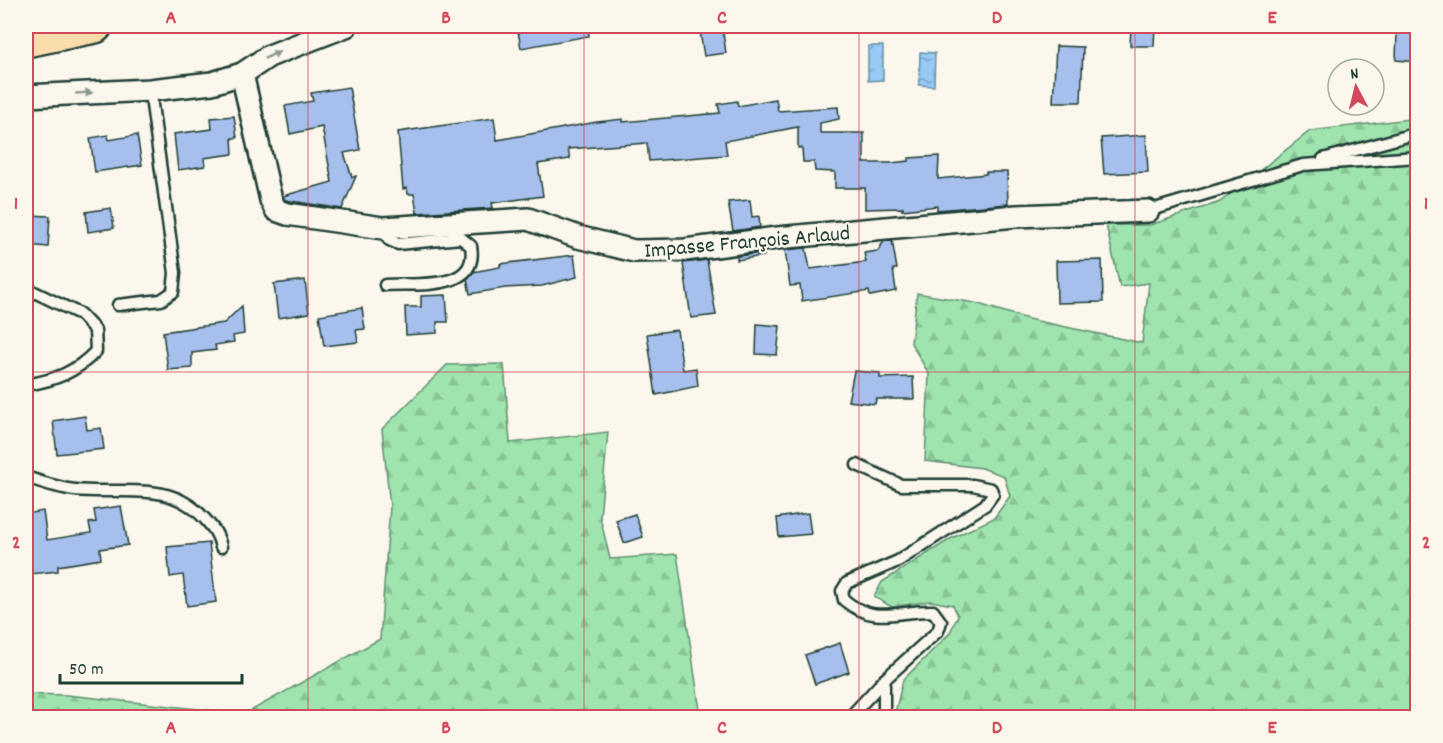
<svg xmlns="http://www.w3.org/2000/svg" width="1443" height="743" viewBox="0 0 1443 743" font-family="Dekko,sans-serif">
	<defs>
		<pattern id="forest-firs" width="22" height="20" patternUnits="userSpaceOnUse" patternTransform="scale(1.5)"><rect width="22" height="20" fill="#9fe3ae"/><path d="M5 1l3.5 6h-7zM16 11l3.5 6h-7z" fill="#88c496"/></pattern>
		<pattern id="water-ripples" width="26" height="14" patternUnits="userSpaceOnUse" patternTransform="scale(1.5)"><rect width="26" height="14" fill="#96c9f3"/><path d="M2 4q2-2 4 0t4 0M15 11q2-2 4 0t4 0" fill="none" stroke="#7aa4c6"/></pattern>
	</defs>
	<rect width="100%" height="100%" fill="#fbf7ec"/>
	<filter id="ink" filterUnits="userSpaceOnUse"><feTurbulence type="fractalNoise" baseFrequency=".0167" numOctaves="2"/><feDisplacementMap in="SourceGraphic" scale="12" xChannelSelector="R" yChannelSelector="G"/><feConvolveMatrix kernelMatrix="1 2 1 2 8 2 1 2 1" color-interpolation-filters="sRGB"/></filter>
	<g filter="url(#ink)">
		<g fill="url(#forest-firs)" stroke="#5f9071" stroke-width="1.5">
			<polygon points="1417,118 1417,717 894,717 903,680 949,634 958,616 953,605 930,601 892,607 874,597 882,582 952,538 994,518 1010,496 1004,476 982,468 925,461 929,374 911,343 917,293 975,303 1028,319 1142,343 1149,283 1120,287 1106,225 1150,225 1220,202 1310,131"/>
			<polygon points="504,364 510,443 608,432 600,517 610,559 677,554 701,717 26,717 26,694 67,695 245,714 380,639 390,507 382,429 447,365"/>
		</g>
		<g fill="url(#water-ripples)" stroke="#6691a7" stroke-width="1.5">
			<polygon points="868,46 883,46 883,80 868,81"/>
			<polygon points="920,52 935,53 934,86 919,85"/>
		</g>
		<g fill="#a6bfec" stroke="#1f3d34" stroke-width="1.5">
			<polygon points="517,26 588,26 589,36 521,48"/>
			<polygon points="699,26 722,26 726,53 704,56"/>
			<polygon points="1131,26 1155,26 1154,46 1130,46"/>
			<polygon points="1397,32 1418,33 1418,62 1396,60"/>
			<polygon points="1056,46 1083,47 1081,102 1053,102"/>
			<polygon points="349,87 360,150 344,153 352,177 356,176 342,209 285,200 283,196 332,182 322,127 290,134 285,106 313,101 311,93"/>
			<polygon points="776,99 778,111 838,107 839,119 820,123 820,133 864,133 864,163 891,163 909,161 909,158 939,156 938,179 986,174 986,172 1007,172 1008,204 937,210 937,206 902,210 903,208 865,209 865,188 835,188 835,172 815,171 814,162 803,162 802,148 798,148 798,127 725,141 727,155 649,161 647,143 568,149 570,159 538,164 543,196 492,203 493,208 417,213 414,194 408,194 407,188 403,189 398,132 494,118 497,140 597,122 623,119 623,122 720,113 718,104 737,101 738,106"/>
			<polygon points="234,116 237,138 232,138 233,154 204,158 205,166 178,170 174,134 212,129 211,118"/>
			<polygon points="108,135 109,140 137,135 142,165 95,172 90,138"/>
			<polygon points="1146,135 1148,172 1104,174 1101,138"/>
			<polygon points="750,200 752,217 759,216 760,227 733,231 728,202"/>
			<polygon points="111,208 114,228 88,232 86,212"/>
			<polygon points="26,215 50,216 48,247 26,245"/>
			<polygon points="892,240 897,269 893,269 896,291 870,296 869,291 802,301 800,285 790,286 785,250 806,248 810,269 866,262 864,253 878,251 884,241"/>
			<polygon points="763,253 764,256 737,260 737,256"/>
			<polygon points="574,255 577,277 542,286 505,288 470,294 467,279 473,272 500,267 500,264"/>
			<polygon points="707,260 716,315 691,318 683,263"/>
			<polygon points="1102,260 1103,302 1057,303 1056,261"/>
			<polygon points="305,280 309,313 278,318 274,284"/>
			<polygon points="446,295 448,322 437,322 437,333 406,335 405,307 421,307 421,296"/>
			<polygon points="242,306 244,334 233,336 234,342 215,345 216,350 192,353 192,368 168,370 163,332 224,323"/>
			<polygon points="362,308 365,329 356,330 358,342 324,346 319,315"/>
			<polygon points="757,324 780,326 777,355 756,354"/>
			<polygon points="677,330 683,370 696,368 698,386 656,395 647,334"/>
			<polygon points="854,371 880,373 880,378 913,377 914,399 876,399 875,404 848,401"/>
			<polygon points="85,416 87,430 101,428 104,449 57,454 53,421"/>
			<polygon points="121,506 128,545 100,549 101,559 58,566 58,571 30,574 26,514 43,511 47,540 91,533 89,523 96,522 94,510"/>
			<polygon points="808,513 811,534 779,537 777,518"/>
			<polygon points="635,514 643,537 624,543 616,520"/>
			<polygon points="209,543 216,602 187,606 183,575 170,577 167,547"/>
			<polygon points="840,643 849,672 815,684 805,655"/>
		</g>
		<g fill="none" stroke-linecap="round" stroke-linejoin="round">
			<g stroke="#1f3d34" stroke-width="15">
				<g id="service">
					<polyline points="1323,159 1418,133"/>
					<polyline points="1148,211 1303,165 1418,157"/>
					<path d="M 383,228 L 389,240 L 398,244 L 461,238 L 471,246 C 479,292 416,283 385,285"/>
					<path d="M 26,288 L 80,314 L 95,330 L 96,351 C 75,373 55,380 26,385"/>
					<polyline points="118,305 161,300 173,292 175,273 150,90"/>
					<path d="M 26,477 C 41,482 58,488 75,490 C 123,495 169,479 205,519 C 214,529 218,534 221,547"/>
					<polyline points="884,680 884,718"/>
					<path d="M 849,718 L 884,680 L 938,631 L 941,622 L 933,611 C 897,610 876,626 844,600 L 842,591 L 847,583 L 898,561 L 985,505 L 993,494 L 991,489 L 973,485 L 901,485 L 857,465"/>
				</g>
			</g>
			<g stroke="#1f3d34" stroke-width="26">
				<g id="minor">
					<polyline points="242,74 271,200 276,210 287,214 383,228 528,219 578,237 634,251 685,250 777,238 1016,216 1148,211"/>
					<polyline points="26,96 150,90 212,83 242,74 269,56 346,26"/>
				</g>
			</g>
			<g stroke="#1f3d34" stroke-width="38">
				<polyline id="primary" points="26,40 95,26"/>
			</g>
			<use href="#service" stroke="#fbf7ec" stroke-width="10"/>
			<use href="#minor" stroke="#fbf7ec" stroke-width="21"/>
			<use href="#primary" stroke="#f9deab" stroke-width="33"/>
		</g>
		<defs><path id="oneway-solid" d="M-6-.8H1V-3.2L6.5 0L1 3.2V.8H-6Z" transform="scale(1.5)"/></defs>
		<g fill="#8d9a90">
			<use href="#oneway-solid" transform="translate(272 55) rotate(-26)"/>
			<use href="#oneway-solid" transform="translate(84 93) rotate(-3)"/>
		</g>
	</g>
	<path fill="none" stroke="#d1495b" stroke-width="1.5" stroke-opacity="0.55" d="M 308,26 L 308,718M 584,26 L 584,718M 859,26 L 859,718M 1135,26 L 1135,718M 26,372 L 1418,372"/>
	<g text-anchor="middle" stroke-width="4.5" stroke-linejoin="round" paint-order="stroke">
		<g font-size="22" fill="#1f3d34" stroke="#fbf7ec">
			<text transform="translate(747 240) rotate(-5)" y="8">Impasse François Arlaud</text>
		</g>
	</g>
	<rect width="1443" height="743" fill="none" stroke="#fbf7ec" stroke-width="66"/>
	<g transform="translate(1356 87) rotate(353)"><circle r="28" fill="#fbf7ec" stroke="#a3ada2" stroke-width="1.5"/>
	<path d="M0-4.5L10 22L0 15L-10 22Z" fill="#d1495b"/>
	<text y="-9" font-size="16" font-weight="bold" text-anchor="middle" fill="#1f3d34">N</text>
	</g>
	<path d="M60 674v9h182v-9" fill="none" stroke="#1f3d34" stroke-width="3"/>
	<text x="69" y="674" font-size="18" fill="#1f3d34" stroke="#fbf7ec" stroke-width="4.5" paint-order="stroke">50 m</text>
	<rect x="33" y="33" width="1377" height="677" fill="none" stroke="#d1495b" stroke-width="2"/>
	<g font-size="20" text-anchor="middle" font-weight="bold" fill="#d1495b">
		<text x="171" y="23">A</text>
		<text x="446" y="23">B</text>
		<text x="722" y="23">C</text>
		<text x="997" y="23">D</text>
		<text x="1272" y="23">E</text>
		<text x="16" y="209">1</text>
		<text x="1426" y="209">1</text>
		<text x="16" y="548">2</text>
		<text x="1426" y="548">2</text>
		<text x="171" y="733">A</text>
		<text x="446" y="733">B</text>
		<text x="722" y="733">C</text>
		<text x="997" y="733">D</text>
		<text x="1272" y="733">E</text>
	</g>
</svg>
